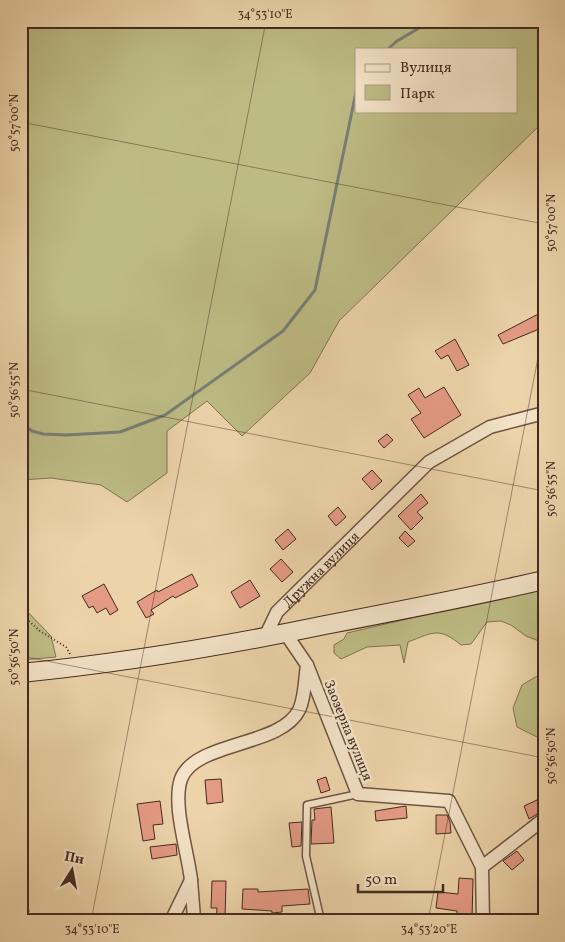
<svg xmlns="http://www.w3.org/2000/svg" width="565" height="942" viewBox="0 0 565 942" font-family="Vollkorn,serif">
	<rect width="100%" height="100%" fill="#ecd3a9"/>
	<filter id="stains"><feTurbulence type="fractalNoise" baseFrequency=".004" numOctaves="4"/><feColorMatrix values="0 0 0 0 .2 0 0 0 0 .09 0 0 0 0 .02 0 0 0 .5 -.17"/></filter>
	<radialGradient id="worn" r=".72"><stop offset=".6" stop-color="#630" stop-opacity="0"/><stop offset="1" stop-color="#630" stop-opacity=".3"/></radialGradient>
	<g fill="#bdbb84" stroke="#807352" fill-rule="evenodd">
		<path d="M 21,21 L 544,21 L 544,121 L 339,321 L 310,373 L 242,436 L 207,401 L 167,431 L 167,473 L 127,502 L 101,485 L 51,478 L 21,480 ZM 356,49 L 516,49 L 516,111 L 356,111 Z"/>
		<path d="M 544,587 L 544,643 L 526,636 L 511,625 L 501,621 L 487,622 L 471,644 L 461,645 C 439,627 434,632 408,642 L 404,663 L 400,645 L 367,647 L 341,659 L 334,653 L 334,645 L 344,639 L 347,633 Z"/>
		<polygon points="21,605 51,636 56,657 21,660"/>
		<polygon points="544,672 544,737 539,738 517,727 513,708 522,685"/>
	</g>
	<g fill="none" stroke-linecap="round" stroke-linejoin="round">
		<g stroke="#787e76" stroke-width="3">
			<polyline points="388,49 397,41 431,21"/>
			<polyline points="21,423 32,431 43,434 66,435 120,432 165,415 283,331 315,290 356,92"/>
		</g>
	</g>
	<g fill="#e49a84" stroke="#442b20">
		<polygon points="544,311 544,327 503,344 498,335"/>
		<polygon points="455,339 469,365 457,371 448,355 441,359 435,351"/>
		<polygon points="444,387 461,415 424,438 411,419 421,413 408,395 419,388 425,398"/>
		<polygon points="387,434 393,440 384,448 378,441"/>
		<polygon points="372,470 382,481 372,490 362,479"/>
		<polygon points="421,494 428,503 417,512 423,518 411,530 398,516"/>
		<polygon points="338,507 346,517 336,526 328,516"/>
		<polygon points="288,529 296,539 283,550 275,540"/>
		<polygon points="405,531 415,541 408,547 399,538"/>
		<polygon points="281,559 293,572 282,582 270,569"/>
		<polygon points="192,574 198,586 175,598 173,596 151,610 154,614 146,618 137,602 157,590 158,592"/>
		<polygon points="250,580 260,596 240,608 231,592"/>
		<polygon points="104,584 118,610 110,615 106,608 97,613 93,606 89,608 82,596"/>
		<polygon points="326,777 330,790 321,793 317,780"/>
		<polygon points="221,779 223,802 207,804 205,780"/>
		<polygon points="537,800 542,811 529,819 524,806"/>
		<polygon points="160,801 163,824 153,825 155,839 143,841 137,804"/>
		<polygon points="406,806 407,818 376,821 375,811"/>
		<polygon points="331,807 334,843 311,844 312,820 315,820 314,809"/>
		<polygon points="436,815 447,815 450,822 451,833 436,834"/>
		<polygon points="302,822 301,846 292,847 289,823"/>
		<polygon points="176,844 177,855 152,859 150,847"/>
		<polygon points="517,851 524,860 512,870 503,861"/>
		<polygon points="459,878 473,879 472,920 457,920 457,911 436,908 438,892 458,894"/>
		<polygon points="212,881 226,881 225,921 216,920 217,908 211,908"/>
		<polygon points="243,889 258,889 258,892 308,889 310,904 282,906 282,912 272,913 272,911 242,909"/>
	</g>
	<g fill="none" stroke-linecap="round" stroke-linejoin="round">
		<g stroke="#6e5542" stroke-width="9">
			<polyline id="lane" points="321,921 306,856 307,805 358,794"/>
		</g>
		<g stroke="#6e5542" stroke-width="15">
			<g id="street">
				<path id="s1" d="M 265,637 L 277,612 L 429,462 L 490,427 L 544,413"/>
				<polyline points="307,665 358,794 449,801 482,867 483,921"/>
				<polyline points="482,867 544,819"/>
				<polyline points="178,921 173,917 191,880"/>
				<path d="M 185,921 L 194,918 C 193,906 192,893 191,880 C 188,852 172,805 181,779 C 195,741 281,747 299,710 C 305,698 305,678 307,665 L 286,634"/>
			</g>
		</g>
		<g stroke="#442b20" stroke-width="20">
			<path id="secondary" d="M 21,673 C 123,663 224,646 325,625 C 398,611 471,597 544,580"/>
		</g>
		<g stroke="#442b20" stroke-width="2" stroke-dasharray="1 2.5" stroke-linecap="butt">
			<polyline points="21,614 40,631 66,647 70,654"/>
			<polyline points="21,899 35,921"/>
		</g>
		<use href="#lane" stroke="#f3e2c7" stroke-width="6"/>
		<use href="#street" stroke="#f3e2c7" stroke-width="12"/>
		<use href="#secondary" stroke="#f3e2c7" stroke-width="18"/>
	</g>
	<path fill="none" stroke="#442b20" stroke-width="1" stroke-opacity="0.45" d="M 21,122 L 544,224M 21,389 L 544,491M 21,656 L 544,758M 91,921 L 266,21M 428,921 L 544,327"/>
	<g text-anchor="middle" stroke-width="5" stroke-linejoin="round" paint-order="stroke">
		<g font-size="14" fill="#442b20" stroke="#f3e2c7">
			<text dy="5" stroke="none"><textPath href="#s1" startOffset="89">Дружна вулиця</textPath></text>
			<text transform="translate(349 730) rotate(68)" y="5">Заозерна вулиця</text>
		</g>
	</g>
	<rect width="565" height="942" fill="none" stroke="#ecd3a9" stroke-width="55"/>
	<rect x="355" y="48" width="162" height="65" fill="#f3e2c7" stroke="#ad9984"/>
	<rect x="365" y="64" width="25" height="8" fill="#f3e2c7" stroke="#ad9984"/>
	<text x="400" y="72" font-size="15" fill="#442b20">Вулиця</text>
	<rect x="365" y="85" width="25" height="15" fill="#bdbb84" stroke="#ad9984"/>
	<text x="400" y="98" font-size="15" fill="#442b20">Парк</text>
	<g transform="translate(72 870) rotate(11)" stroke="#f3e2c7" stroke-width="4" paint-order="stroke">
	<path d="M0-4L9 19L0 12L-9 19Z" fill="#442b20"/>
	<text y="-8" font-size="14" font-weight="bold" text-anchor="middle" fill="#442b20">Пн</text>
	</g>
	<path d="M358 884v8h85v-8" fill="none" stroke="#442b20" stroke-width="2.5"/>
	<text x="365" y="884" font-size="15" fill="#442b20" stroke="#f3e2c7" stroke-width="4" paint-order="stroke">50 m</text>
	<rect x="28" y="28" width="510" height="886" fill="none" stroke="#442b20" stroke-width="2"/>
	<g font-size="12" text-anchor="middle" fill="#442b20">
		<text x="265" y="18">34°53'10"E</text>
		<text transform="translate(14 123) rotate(-90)" y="4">50°57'00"N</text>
		<text transform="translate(551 223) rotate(-90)" y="4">50°57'00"N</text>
		<text transform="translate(14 390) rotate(-90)" y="4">50°56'55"N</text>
		<text transform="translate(551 489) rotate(-90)" y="4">50°56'55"N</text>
		<text transform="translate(14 657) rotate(-90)" y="4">50°56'50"N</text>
		<text transform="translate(551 756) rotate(-90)" y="4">50°56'50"N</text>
		<text x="92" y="933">34°53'10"E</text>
		<text x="429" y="933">34°53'20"E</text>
	</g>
	<rect width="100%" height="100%" filter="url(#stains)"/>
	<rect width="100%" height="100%" fill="url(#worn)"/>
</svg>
